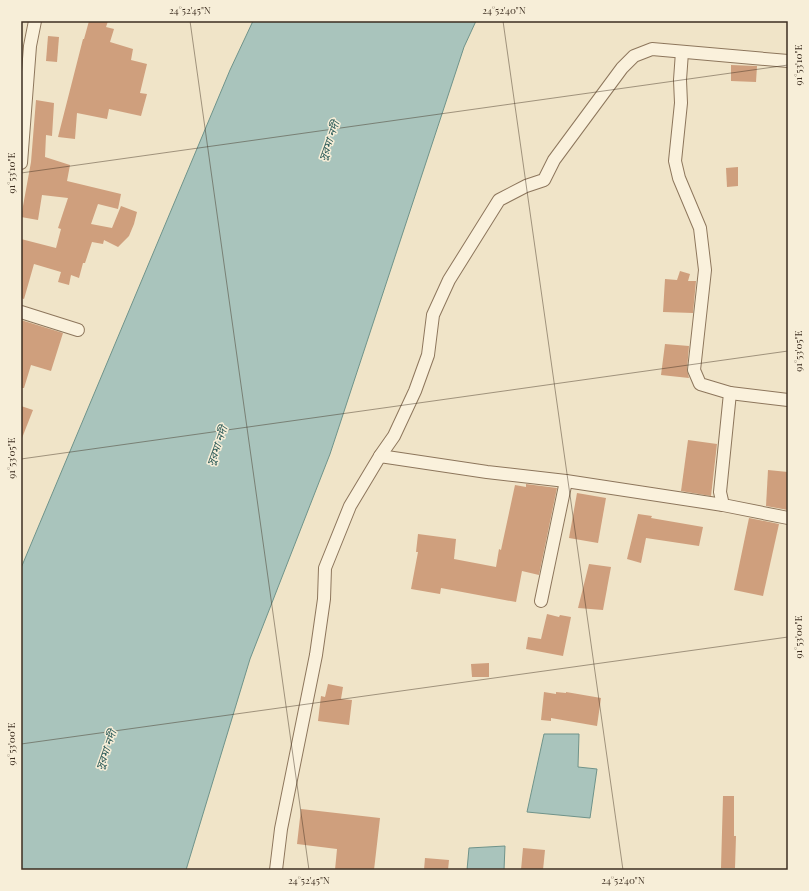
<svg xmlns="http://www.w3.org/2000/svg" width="809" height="891" viewBox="0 0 809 891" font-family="'Playfair Display','Noto Sans Bengali',serif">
	<rect width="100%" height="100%" fill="#f0e4c8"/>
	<g fill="#a9c4bc" stroke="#6f938a">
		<polygon points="253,21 476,21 464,47 330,454 250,659 186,870 21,870 21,568 230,70"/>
		<polygon points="544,734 579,734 578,767 597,769 590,818 527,812"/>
		<polygon points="505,846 504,870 467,870 469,848"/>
	</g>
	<g fill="#cf9f7d">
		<polygon points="89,21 108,21 106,27 114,29 110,42 133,49 131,60 147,64 140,93 147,94 141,116 109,109 107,119 77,113 75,139 58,137 83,39 84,39"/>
		<polygon points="48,36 59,37 57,62 46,61"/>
		<polygon points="731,65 757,66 756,82 731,81"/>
		<polygon points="36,100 54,103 52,136 46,135 45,157 70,165 67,181 121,194 118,209 98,204 91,224 112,228 121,206 137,212 134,224 129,236 118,247 104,240 103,244 92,242 85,263 83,263 79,278 71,275 69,285 58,282 61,272 34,264 24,299 21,298 21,239 56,248 61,229 58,228 68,198 42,195 38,220 21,217 31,162"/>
		<polygon points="738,167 738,186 727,187 726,168"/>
		<polygon points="680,271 690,274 688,281 696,281 693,313 663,312 665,279 677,280"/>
		<polygon points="21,320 63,333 51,371 31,365 24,388 21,388"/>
		<polygon points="665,344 689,346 687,369 689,378 661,375"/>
		<polygon points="21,406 33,410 22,438 21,438"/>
		<polygon points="688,440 717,444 711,496 681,491"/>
		<polygon points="768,470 788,472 788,510 766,506"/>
		<polygon points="526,484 557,488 539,575 522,571 516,602 441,588 440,594 411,589 418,552 416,552 418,534 456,539 454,559 496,567 499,549 501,550 515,485 526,487"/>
		<polygon points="577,493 606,498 598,543 569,538"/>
		<polygon points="638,514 652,516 651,518 703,527 699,546 646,538 641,563 627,559"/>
		<polygon points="749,518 779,524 763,596 734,590"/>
		<polygon points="589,564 611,567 603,610 578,608"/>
		<polygon points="547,614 559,617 560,615 571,617 563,656 526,649 528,637 541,639"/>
		<polygon points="489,663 489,677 472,677 471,664"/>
		<polygon points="328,684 343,687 341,699 352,700 349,725 318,721 321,696 325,697"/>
		<polygon points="544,692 556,694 556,692 566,693 566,692 601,698 597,726 551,718 551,721 541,720"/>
		<polygon points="723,796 734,796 734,836 736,836 735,868 721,868"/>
		<polygon points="301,809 380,818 374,870 335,870 337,849 297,844"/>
		<polygon points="523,848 545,850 543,870 521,870"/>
		<polygon points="425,858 449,860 448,870 424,870"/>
	</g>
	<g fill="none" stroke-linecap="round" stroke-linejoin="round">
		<g stroke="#8d765c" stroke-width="14">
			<g id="street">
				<polyline points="682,52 680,80 681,103 675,161 679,178 700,228 705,270 694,370 700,384 730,393 720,492 723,505 788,518"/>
				<polyline points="21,163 30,46 35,21"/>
				<polyline points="21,312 78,330"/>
				<polyline points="730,393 788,400"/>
				<polyline points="380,456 394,436 415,391 428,355 433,315 449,280 499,200 526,186 544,180 554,160 622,68 634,56 652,49 788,61"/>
				<polyline points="541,601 566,481"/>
				<polyline points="276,870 281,829 316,655 324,599 325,568 350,506 380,456 487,472 566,481 723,505"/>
			</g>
		</g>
		<use href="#street" stroke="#faf1dc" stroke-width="12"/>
	</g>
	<path fill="none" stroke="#3d2e20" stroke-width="1" stroke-opacity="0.45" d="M 190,21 L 309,870M 503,21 L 623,870M 21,173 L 788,65M 21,459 L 788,351M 21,744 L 788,637"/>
	<g text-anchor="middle" stroke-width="3" stroke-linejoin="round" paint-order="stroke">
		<g font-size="11" font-style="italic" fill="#2f5d5a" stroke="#f7eed8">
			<text transform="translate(329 141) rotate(-70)" y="4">সুরমা নদী</text>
			<text transform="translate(217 446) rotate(-70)" y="4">সুরমা নদী</text>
			<text transform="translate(106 750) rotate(-70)" y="4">সুরমা নদী</text>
		</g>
	</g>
	<rect width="809" height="891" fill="none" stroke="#f7eed8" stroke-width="44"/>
	<rect x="22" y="22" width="765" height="847" fill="none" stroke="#3d2e20" stroke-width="1.5"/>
	<g font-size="10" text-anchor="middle" fill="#3d2e20">
		<text x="190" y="14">24°52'45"N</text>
		<text x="504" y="14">24°52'40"N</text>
		<text transform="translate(798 65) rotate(-90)" y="4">91°53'10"E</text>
		<text transform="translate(11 173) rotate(-90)" y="4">91°53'10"E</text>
		<text transform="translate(798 351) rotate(-90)" y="4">91°53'05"E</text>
		<text transform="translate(11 458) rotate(-90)" y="4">91°53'05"E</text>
		<text transform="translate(798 637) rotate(-90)" y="4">91°53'00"E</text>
		<text transform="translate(11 744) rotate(-90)" y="4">91°53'00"E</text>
		<text x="309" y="884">24°52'45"N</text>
		<text x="623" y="884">24°52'40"N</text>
	</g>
</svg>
